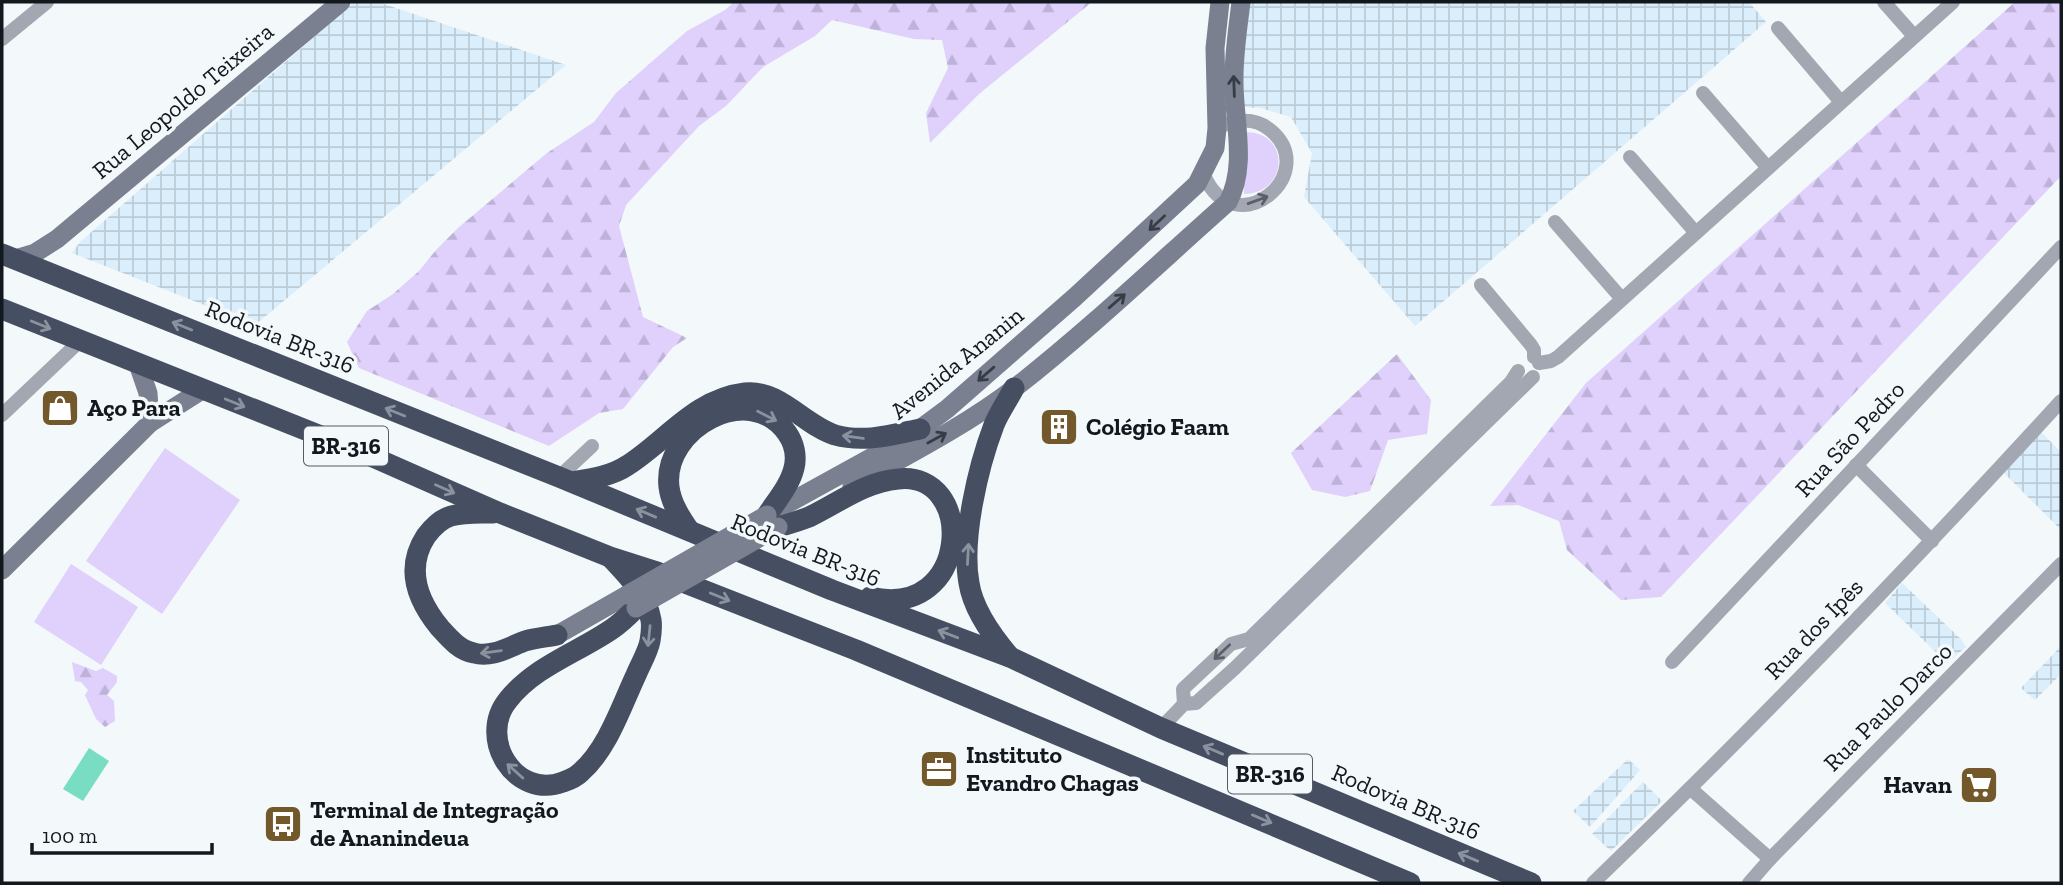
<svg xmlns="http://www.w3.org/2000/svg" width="2063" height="885" viewBox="0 0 2063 885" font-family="'Zilla Slab',serif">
	<defs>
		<pattern id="industrial-grid" width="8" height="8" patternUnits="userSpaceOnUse" patternTransform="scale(1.75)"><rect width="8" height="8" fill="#dbeefb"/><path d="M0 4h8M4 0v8" fill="none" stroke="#bbccd7"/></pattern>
		<pattern id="forest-firs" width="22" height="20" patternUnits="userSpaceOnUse" patternTransform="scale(1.75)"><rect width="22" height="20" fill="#dfd0fc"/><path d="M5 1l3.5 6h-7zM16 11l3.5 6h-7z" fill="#beb2d8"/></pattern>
	</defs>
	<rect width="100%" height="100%" fill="#f3f8fb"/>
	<g fill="url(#industrial-grid)">
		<polygon points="354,2 378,2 566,65 255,325 72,253 80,242"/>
		<polygon points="1248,2 1749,2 1766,22 1415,326 1304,197 1312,153 1291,117 1260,108 1240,107"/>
		<polygon points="2040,431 2061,452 2061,530 2004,473"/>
		<polygon points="1902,583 1961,639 1966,647 1947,663 1885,603"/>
		<polygon points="2061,646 2061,674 2035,700 2021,688"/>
		<polygon points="1628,759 1640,770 1590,827 1573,811"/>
		<polygon points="1643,782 1662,801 1611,851 1592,834"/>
	</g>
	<g fill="url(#forest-firs)">
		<polygon points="734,2 1092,2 979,94 930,143 926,113 948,68 942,40 914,39 832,20 815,36 763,67 726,106 699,126 626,205 619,226 643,317 687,338 673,347 623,409 599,413 549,446 359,368 347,342 367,311 393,294 419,271 436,250 458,228 547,153 594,122 616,93 687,31 725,10"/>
		<polygon points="2015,2 2061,2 2061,176 1661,597 1621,600 1567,550 1559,521 1518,505 1490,506 1586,383"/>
		<polygon points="1397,354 1431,400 1427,434 1388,440 1370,491 1345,497 1312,490 1291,453"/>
		<polygon points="72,662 96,671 103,668 117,676 117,682 107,695 114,701 115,721 105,727 96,719 85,695 88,690 81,682 75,681"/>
	</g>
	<g fill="#dfd0fc">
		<path d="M 1244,132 C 1291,131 1289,193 1244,194 Z"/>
		<polygon points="165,448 240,500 162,614 86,561"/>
		<polygon points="71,564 138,607 101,665 34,622"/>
	</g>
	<polygon fill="#78ddc2" points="89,748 109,761 83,801 63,789"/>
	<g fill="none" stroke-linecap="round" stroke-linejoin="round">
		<g stroke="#a3a7b1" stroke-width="14">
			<polyline points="1884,2 1914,36"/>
			<polyline points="1778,28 1841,102"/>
			<polyline points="2,39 47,2"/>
			<polyline points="1703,93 1768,168"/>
			<polyline points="1630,157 1696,233"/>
			<path d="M 1204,175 C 1235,247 1324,172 1269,129 C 1252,116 1234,120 1217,128"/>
			<polyline points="1555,222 1622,299"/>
			<polyline points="1481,285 1531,345 1534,350 1534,357"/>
			<polyline points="1539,363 1551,361 1558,357 1953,2"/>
			<polyline points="2,415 81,340"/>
			<polyline points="1856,465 1932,541"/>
			<polyline points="559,477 592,446"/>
			<polyline points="1672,662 2061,247"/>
			<polyline points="1184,704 1183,689 1231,644 1249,639 1511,382 1518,371"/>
			<polyline points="1161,728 1184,704 1196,703 1235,668 1533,377"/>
			<polyline points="1691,789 1770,859"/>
			<path d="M 1593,883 C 1754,728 1910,566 2061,401"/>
			<polyline points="1749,883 1770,859 2061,564"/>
		</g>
		<g stroke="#7a808f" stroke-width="19">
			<polyline points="15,259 35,253 57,239 341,2"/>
			<polyline points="138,364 148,393 150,423"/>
			<path d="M 852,486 C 908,455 965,426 1016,387 C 1090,329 1158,264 1228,202 C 1248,165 1233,118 1234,78 C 1234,52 1238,27 1241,2"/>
			<polyline points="767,515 874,456 920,429 947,409 1075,297 1197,184 1215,148 1217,128 1215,48 1220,2"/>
			<polyline points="2,570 150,423 202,390"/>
			<polyline points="557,635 627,595"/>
		</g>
		<g stroke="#464e61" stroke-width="21">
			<polyline points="2,254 559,477 832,590 1012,658 1161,728 1531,883"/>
			<polyline points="2,309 366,454 500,513 610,557 657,572 856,650 1410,883"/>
			<path d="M 572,482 C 591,479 612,476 628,465 C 667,440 695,399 745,393 C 779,389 804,425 835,435 C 864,443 891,435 920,429"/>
			<path d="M 493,513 C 479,513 465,512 451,516 C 441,519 432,528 426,536 C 405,568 417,600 440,628 C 450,639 459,650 474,653 C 492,658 509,647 525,641 C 535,638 547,637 557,635"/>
			<path d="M 778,527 C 788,524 799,521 809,517 C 838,503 865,482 898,479 C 977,470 971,621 870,597"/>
			<path d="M 689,530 C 680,517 671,503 669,487 C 662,428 750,380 787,433 C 794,443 797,456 794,468 C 790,485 777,500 767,515"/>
			<path d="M 611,558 C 628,576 647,595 651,620 C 652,626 651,635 650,641 C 648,652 640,665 636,675 C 621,707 608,748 581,772 C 576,777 569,780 563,782 C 515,800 477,738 508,700 C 535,666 577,653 612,629 C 621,623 629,615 636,608"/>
			<path d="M 1010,657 C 993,637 973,610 969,583 C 961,539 978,467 994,425 C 999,412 1008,400 1014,388"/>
		</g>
		<g stroke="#7a808f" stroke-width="19">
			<polyline points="627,595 767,515"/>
			<polyline points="636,608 778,527"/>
		</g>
	</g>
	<defs><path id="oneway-shaft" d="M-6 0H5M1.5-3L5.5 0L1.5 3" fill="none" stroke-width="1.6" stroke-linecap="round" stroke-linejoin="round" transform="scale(1.75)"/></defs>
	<g stroke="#363d46">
		<use href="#oneway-shaft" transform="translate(1234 86) rotate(-92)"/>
		<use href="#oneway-shaft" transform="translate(1157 223) rotate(137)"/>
		<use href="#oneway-shaft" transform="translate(1117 301) rotate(-41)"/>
		<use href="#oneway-shaft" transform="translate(986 374) rotate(139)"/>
		<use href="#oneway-shaft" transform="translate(937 438) rotate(-29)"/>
	</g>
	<g stroke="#5a6068">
		<use href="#oneway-shaft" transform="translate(1258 200) rotate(-20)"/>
		<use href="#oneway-shaft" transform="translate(1222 652) rotate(137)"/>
	</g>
	<g stroke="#8b929f">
		<use href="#oneway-shaft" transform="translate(41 325) rotate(22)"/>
		<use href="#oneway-shaft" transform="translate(182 326) rotate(-158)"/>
		<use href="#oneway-shaft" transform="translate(235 403) rotate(22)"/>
		<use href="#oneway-shaft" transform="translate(395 412) rotate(-158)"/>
		<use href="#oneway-shaft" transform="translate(767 416) rotate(27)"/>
		<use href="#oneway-shaft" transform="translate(853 437) rotate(-172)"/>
		<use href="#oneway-shaft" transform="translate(445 489) rotate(24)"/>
		<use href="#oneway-shaft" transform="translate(646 513) rotate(-157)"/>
		<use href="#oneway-shaft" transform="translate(968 554) rotate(-87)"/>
		<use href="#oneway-shaft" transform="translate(720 597) rotate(22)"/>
		<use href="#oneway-shaft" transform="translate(948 634) rotate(-159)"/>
		<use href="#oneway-shaft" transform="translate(649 636) rotate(96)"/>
		<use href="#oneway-shaft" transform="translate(491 652) rotate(172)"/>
		<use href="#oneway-shaft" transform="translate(1213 750) rotate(-157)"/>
		<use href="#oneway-shaft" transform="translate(515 771) rotate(-138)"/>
		<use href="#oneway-shaft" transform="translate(1262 819) rotate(23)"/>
		<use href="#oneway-shaft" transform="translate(1468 857) rotate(-157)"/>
	</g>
	<defs>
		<g id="shop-square" transform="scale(2.0125)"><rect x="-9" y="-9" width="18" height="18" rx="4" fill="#72582a" stroke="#f3f8fb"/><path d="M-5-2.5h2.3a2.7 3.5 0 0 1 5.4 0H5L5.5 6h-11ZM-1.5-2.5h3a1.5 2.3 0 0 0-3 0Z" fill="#fff"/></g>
		<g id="building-square" transform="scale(2.0125)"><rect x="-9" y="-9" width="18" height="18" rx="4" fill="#72582a" stroke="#f3f8fb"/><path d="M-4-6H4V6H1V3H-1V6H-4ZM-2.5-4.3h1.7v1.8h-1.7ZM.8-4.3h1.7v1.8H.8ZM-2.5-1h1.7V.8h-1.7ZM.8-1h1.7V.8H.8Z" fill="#fff"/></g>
		<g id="office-square" transform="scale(2.0125)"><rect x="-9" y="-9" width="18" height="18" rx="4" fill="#72582a" stroke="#f3f8fb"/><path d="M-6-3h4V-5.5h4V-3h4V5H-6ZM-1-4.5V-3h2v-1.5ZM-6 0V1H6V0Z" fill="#fff"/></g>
		<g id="supermarket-square" transform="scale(2.0125)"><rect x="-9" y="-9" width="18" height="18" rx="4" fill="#72582a" stroke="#f3f8fb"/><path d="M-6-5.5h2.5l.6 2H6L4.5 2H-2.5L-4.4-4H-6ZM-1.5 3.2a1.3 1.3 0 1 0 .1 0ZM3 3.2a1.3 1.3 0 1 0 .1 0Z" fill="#fff"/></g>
		<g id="bus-square" transform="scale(2.0125)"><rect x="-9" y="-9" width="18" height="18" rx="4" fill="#72582a" stroke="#f3f8fb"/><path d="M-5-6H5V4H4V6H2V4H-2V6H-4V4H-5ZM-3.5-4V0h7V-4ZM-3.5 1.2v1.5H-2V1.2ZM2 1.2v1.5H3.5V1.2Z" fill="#fff"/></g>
	</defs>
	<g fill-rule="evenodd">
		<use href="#shop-square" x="60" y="408"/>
		<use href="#building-square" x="1059" y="427"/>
		<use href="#office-square" x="939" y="769"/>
		<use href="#supermarket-square" x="1979" y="785"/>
		<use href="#bus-square" x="283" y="824"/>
	</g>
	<g text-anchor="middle" stroke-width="7" stroke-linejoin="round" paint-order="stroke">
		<g fill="#f3f8fb" stroke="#555c61" stroke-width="2">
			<rect x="304" y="426.5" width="84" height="39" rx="5"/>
			<rect x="1228" y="754.5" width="84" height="39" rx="5"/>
		</g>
		<g font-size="23" font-weight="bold" fill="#11191f">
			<text x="346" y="454">BR-316</text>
			<text x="1270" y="782">BR-316</text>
		</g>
		<g font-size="24" fill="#11191f" stroke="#f3f8fb">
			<text transform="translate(183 101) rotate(-40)" y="8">Rua Leopoldo Teixeira</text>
			<text transform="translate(280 337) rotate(22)" y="8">Rodovia BR-316</text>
			<text transform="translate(957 363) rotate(-39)" y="8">Avenida Ananin</text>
			<text transform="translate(1850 439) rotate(-47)" y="8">Rua São Pedro</text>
			<text transform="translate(806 550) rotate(22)" y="8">Rodovia BR-316</text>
			<text transform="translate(1814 629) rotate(-46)" y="8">Rua dos Ipês</text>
			<text transform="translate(1888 707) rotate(-45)" y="8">Rua Paulo Darco</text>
			<text transform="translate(1406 802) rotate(23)" y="8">Rodovia BR-316</text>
		</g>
		<g font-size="24" font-weight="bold" fill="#11191f" stroke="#f3f8fb" text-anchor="start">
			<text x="87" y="416">Aço Para</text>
			<text x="1086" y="435">Colégio Faam</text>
			<text x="966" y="763">Instituto<tspan x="966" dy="28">Evandro Chagas</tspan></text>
			<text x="1952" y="793" text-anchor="end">Havan</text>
			<text x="310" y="818">Terminal de Integração<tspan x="310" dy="28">de Ananindeua</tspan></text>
		</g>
	</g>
	<rect width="2063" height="885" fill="none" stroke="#11191f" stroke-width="7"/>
	<path d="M32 843v10h180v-10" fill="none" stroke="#11191f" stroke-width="3.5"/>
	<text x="42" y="843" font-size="21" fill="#11191f" stroke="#f3f8fb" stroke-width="5" paint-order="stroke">100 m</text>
</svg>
